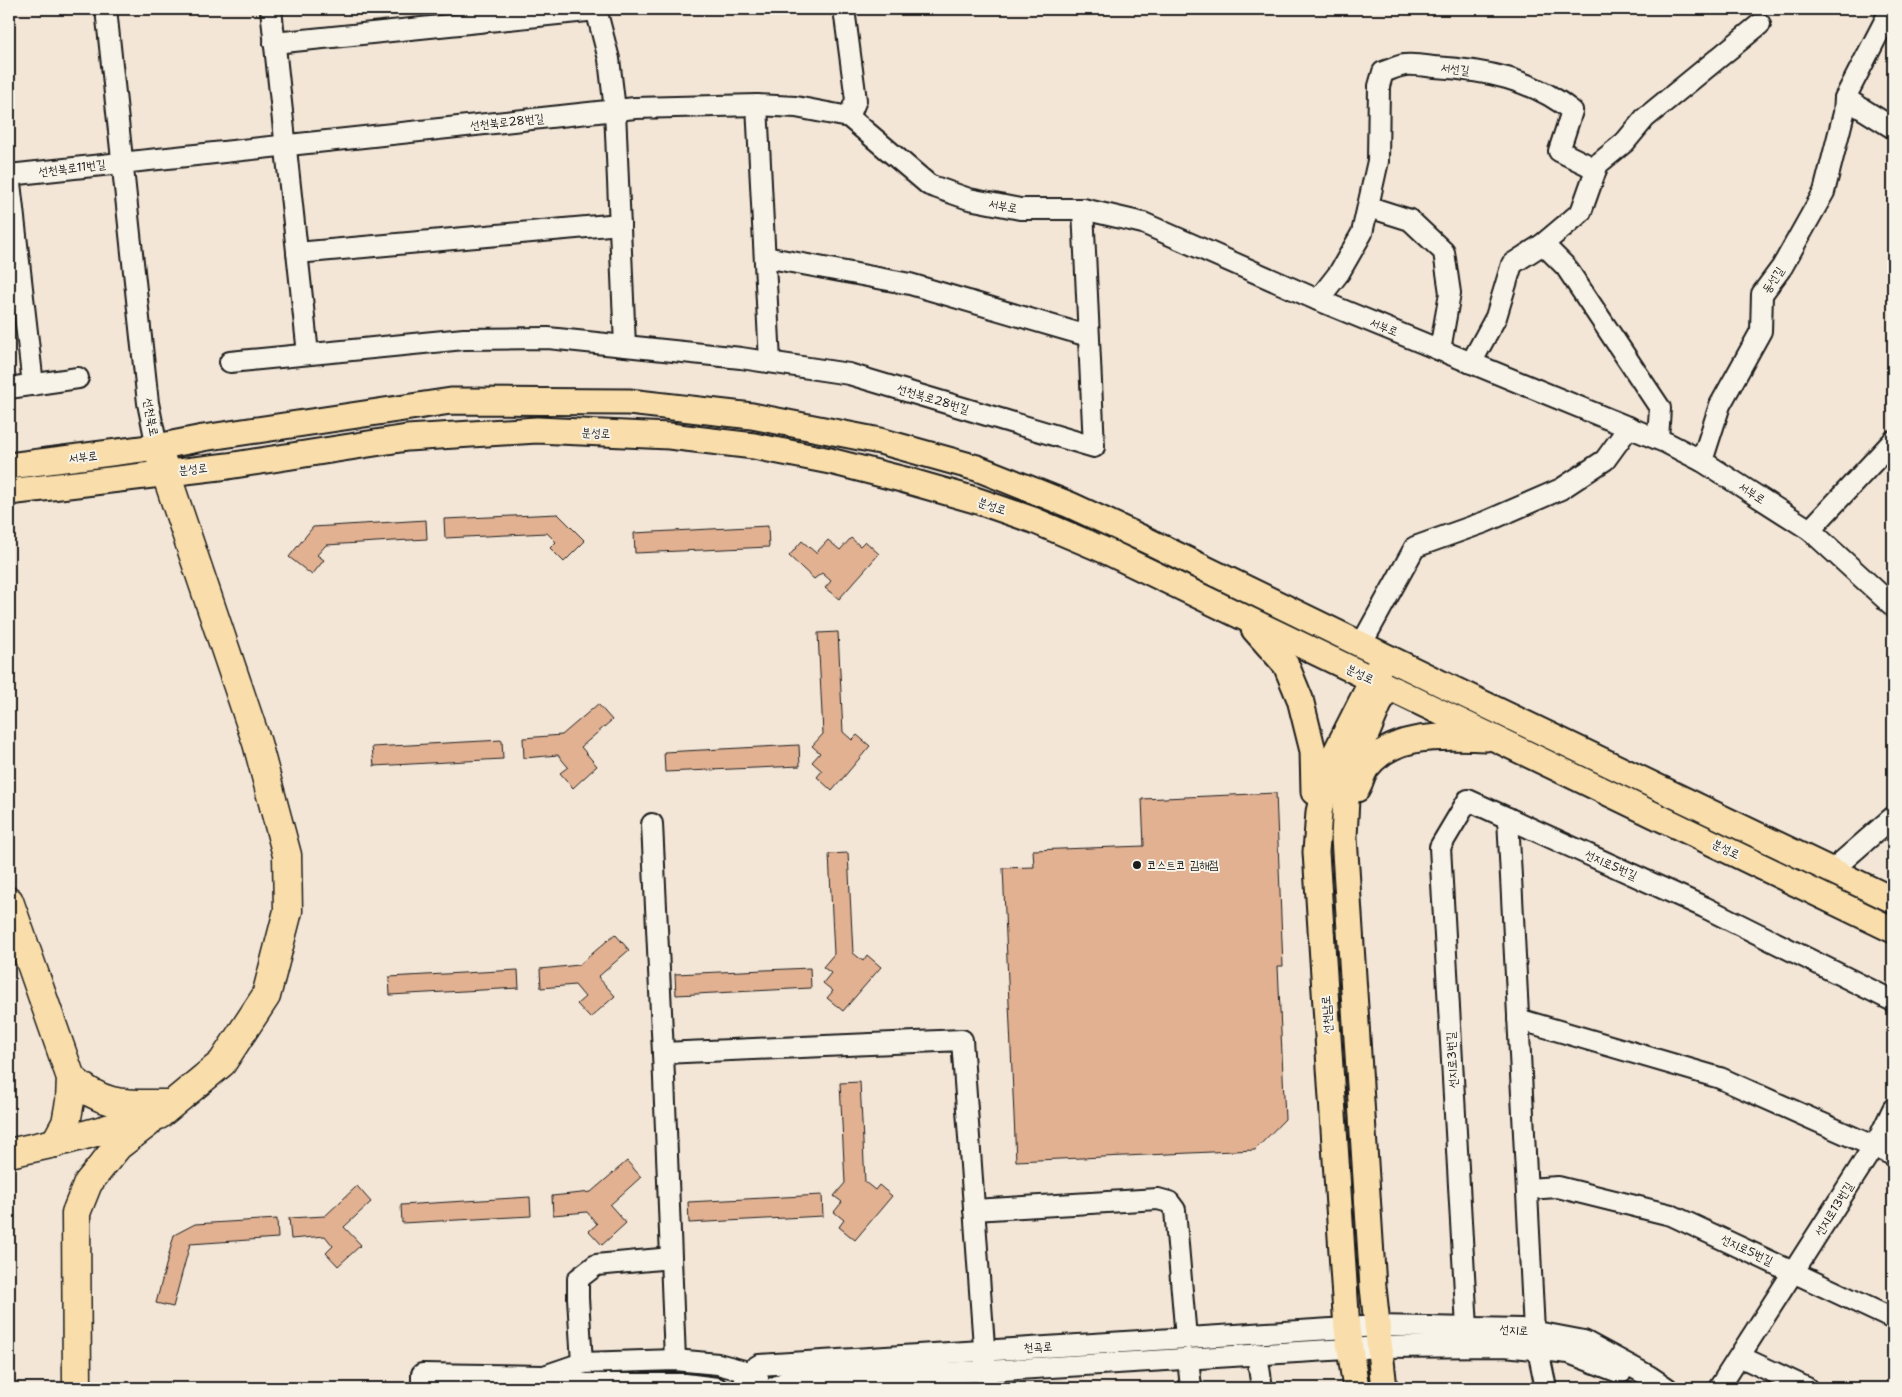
<svg xmlns="http://www.w3.org/2000/svg" width="1902" height="1397" viewBox="0 0 1902 1397" font-family="'Shantell Sans','Poor Story',sans-serif">
	<rect width="100%" height="100%" fill="#f3e6d7"/>
	<filter id="ink" filterUnits="userSpaceOnUse"><feTurbulence type="fractalNoise" baseFrequency=".02" numOctaves="2"/><feDisplacementMap in="SourceGraphic" scale="10" xChannelSelector="R" yChannelSelector="G"/><feConvolveMatrix kernelMatrix="1 2 1 2 8 2 1 2 1" color-interpolation-filters="sRGB"/></filter>
	<g filter="url(#ink)">
		<g fill="#e1b192" stroke="#1c1c1c">
			<polygon points="558,514 585,541 564,562 550,548 556,542 547,533 445,538 444,519"/>
			<polygon points="426,520 427,539 326,545 317,555 324,560 312,575 289,557 313,527"/>
			<polygon points="768,526 769,547 635,553 634,533"/>
			<polygon points="851,538 860,546 865,541 879,554 839,599 825,588 831,581 822,573 814,579 789,556 802,541 816,553 828,540 840,550"/>
			<polygon points="838,632 843,732 852,740 857,735 870,746 832,791 817,777 822,771 812,762 820,753 812,746 823,734 818,633"/>
			<polygon points="598,704 612,720 581,747 597,766 573,788 560,773 568,767 558,755 524,758 523,738 562,735"/>
			<polygon points="502,740 503,759 374,766 372,747"/>
			<polygon points="799,745 800,766 665,772 664,752"/>
			<polygon points="1276,793 1283,966 1278,966 1285,1119 1255,1150 1016,1161 1003,868 1034,867 1033,850 1144,846 1142,799"/>
			<polygon points="848,853 853,953 863,961 867,955 881,967 843,1011 827,998 833,991 823,983 831,973 823,967 834,954 829,854"/>
			<polygon points="615,934 629,950 598,977 615,996 590,1018 577,1004 585,997 575,985 541,988 540,969 579,965"/>
			<polygon points="810,968 811,988 676,995 675,974"/>
			<polygon points="518,970 519,988 390,995 389,977"/>
			<polygon points="860,1082 865,1182 875,1190 879,1185 892,1196 855,1240 839,1227 844,1220 834,1212 842,1202 834,1196 845,1183 840,1083"/>
			<polygon points="627,1161 641,1177 610,1205 626,1223 602,1245 589,1231 597,1224 587,1212 553,1215 552,1196 591,1192"/>
			<polygon points="357,1186 371,1202 344,1227 361,1245 338,1266 326,1253 333,1246 325,1236 291,1239 289,1218 325,1216"/>
			<polygon points="822,1195 823,1216 689,1223 688,1202"/>
			<polygon points="530,1197 531,1216 402,1223 401,1205"/>
			<polygon points="277,1219 278,1238 190,1244 173,1307 156,1303 174,1235 195,1224"/>
		</g>
		<g fill="none" stroke-linecap="round" stroke-linejoin="round">
			<g stroke="#1c1c1c" stroke-width="24">
				<g id="minor">
					<polyline points="106,9 148,403 157,447"/>
					<polyline points="271,9 308,354"/>
					<polyline points="596,9 609,59 615,110 625,346"/>
					<polyline points="844,9 856,100 849,117"/>
					<polyline points="274,43 597,10"/>
					<polyline points="1845,98 1893,128"/>
					<polyline points="757,105 770,362"/>
					<polyline points="9,174 33,385"/>
					<polyline points="9,175 635,108 757,105 796,107 849,117 929,185 969,199 1020,209 1083,209 1143,223 1318,300 1667,443 1702,461 1810,530 1893,606"/>
					<polyline points="1369,207 1410,220 1444,252 1450,293 1440,350"/>
					<polyline points="1543,244 1566,267 1660,408 1658,439"/>
					<polyline points="297,253 620,224"/>
					<polyline points="765,257 910,284 1088,336"/>
					<path d="M 1318,300 L 1339,273 L 1362,233 L 1378,161 L 1379,86 L 1383,72 C 1390,70 1397,66 1405,65 C 1414,64 1426,66 1435,67 C 1484,70 1533,79 1572,111 L 1559,151 L 1596,169"/>
					<polyline points="230,362 464,339 548,338 741,358 849,374 1094,447 1083,209"/>
					<polyline points="1471,363 1496,317 1512,264 1543,244 1581,212 1598,164 1625,142 1645,118 1760,24"/>
					<polyline points="9,388 78,378"/>
					<polyline points="1702,461 1720,405 1761,331 1762,294 1782,267 1824,192 1844,113 1845,98 1891,9"/>
					<polyline points="1810,530 1893,441"/>
					<polyline points="1361,645 1415,547 1485,522 1561,489 1605,460 1629,427"/>
					<polyline points="1508,818 1534,1331 1546,1388"/>
					<polyline points="652,824 663,1053 675,1360"/>
					<polyline points="1831,871 1893,817"/>
					<polyline points="1518,1019 1720,1078 1893,1155"/>
					<polyline points="663,1053 962,1040 987,1388"/>
					<polyline points="1527,1189 1558,1187 1671,1215 1893,1319"/>
					<polyline points="974,1210 1158,1199 1169,1202 1175,1210 1186,1338"/>
					<polyline points="1467,1328 1440,847 1468,800 1704,907 1893,1001"/>
					<polyline points="1257,1354 1262,1388"/>
					<polyline points="1741,1357 1807,1388"/>
					<polyline points="1188,1358 1191,1388"/>
					<polyline points="582,1363 578,1298 578,1279 596,1265 671,1258"/>
					<polyline points="544,1376 582,1363 675,1360 718,1364 748,1372 758,1378"/>
					<polyline points="422,1388 422,1374 543,1376 587,1384 685,1384 717,1388"/>
					<polyline points="743,1388 748,1372 759,1365 1378,1326 1521,1329 1584,1341 1649,1376 1667,1388"/>
					<polyline points="773,1388 792,1379 986,1371 1380,1347 1505,1346 1569,1353 1621,1373"/>
					<polyline points="1719,1388 1879,1138 1893,1109"/>
				</g>
			</g>
			<g stroke="#1c1c1c" stroke-width="29">
				<g id="major">
					<polyline points="9,466 157,447 203,438 451,401 629,402 752,416 880,441 977,468 1070,505 1148,541 1440,683 1893,900"/>
					<polyline points="9,492 228,466 407,438 537,430 669,436 754,446 830,461 905,480 975,500 1033,520 1106,551 1893,930"/>
					<polyline points="1254,629 1286,665 1300,699 1313,751 1314,792"/>
					<polyline points="1384,692 1347,780 1344,837 1373,1287 1384,1388"/>
					<path d="M 1357,789 C 1360,783 1362,774 1366,768 C 1394,731 1446,737 1486,738"/>
					<polyline points="1356,1388 1347,1329 1316,852 1319,812 1330,764 1380,665"/>
				</g>
			</g>
			<g stroke="#1c1c1c" stroke-width="31">
				<g id="highway">
					<polyline points="9,901 71,1078 70,1101 66,1123 55,1143"/>
					<path d="M 71,1078 C 104,1107 125,1104 166,1104"/>
					<polyline points="9,1153 55,1143 159,1115 222,1063 266,996 288,911 287,855 257,743 157,447"/>
					<polyline points="77,1388 76,1213 88,1183 118,1146 148,1123"/>
				</g>
			</g>
			<use href="#minor" stroke="#f7f3e8" stroke-width="20"/>
			<use href="#major" stroke="#f9deab" stroke-width="25"/>
			<use href="#highway" stroke="#f9deab" stroke-width="28"/>
		</g>
	</g>
	<circle fill="#1c1c1c" stroke="#f7f3e8" stroke-width="2" cx="1137" cy="865" r="5"/>
	<g text-anchor="middle" stroke-width="4" stroke-linejoin="round" paint-order="stroke">
		<g font-size="12" fill="#1c1c1c" stroke="#f7f3e8">
			<text transform="translate(1455 69) rotate(6)" y="4">서선길</text>
			<text transform="translate(507 122) rotate(-6)" y="4">선천북로28번길</text>
			<text transform="translate(72 168) rotate(-7)" y="4">선천북로11번길</text>
			<text transform="translate(1003 206) rotate(11)" y="4">서부로</text>
			<text transform="translate(1773 280) rotate(-57)" y="4">동선길</text>
			<text transform="translate(1384 327) rotate(22)" y="4">서부로</text>
			<text transform="translate(933 399) rotate(17)" y="4">선천북로28번길</text>
			<text transform="translate(151 417) rotate(80)" y="4">선천북로</text>
			<text transform="translate(596 433) rotate(3)" y="4">분성로</text>
			<text transform="translate(83 457) rotate(-7)" y="4">서부로</text>
			<text transform="translate(193 469) rotate(-6)" y="4">분성로</text>
			<text transform="translate(1752 493) rotate(33)" y="4">서부로</text>
			<text transform="translate(992 506) rotate(19)" y="4">분성로</text>
			<text transform="translate(1360 674) rotate(25)" y="4">분성로</text>
			<text transform="translate(1726 849) rotate(26)" y="4">분성로</text>
			<text transform="translate(1611 865) rotate(24)" y="4">선지로5번길</text>
			<text transform="translate(1327 1015) rotate(-94)" y="4">선천남로</text>
			<text transform="translate(1452 1060) rotate(-93)" y="4">선지로3번길</text>
			<text transform="translate(1834 1209) rotate(-58)" y="4">선지로13번길</text>
			<text transform="translate(1747 1250) rotate(25)" y="4">선지로5번길</text>
			<text transform="translate(1514 1330) rotate(4)" y="4">선지로</text>
			<text transform="translate(1038 1347) rotate(-3)" y="4">천곡로</text>
		</g>
		<g font-size="12" fill="#1c1c1c" stroke="#f7f3e8" text-anchor="start">
			<text x="1147" y="869">코스트코 김해점</text>
		</g>
	</g>
	<rect width="1902" height="1397" fill="none" stroke="#f7f3e8" stroke-width="30"/>
	<rect x="15" y="15" width="1872" height="1367" fill="none" stroke="#1c1c1c" stroke-width="2" filter="url(#ink)"/>
</svg>
